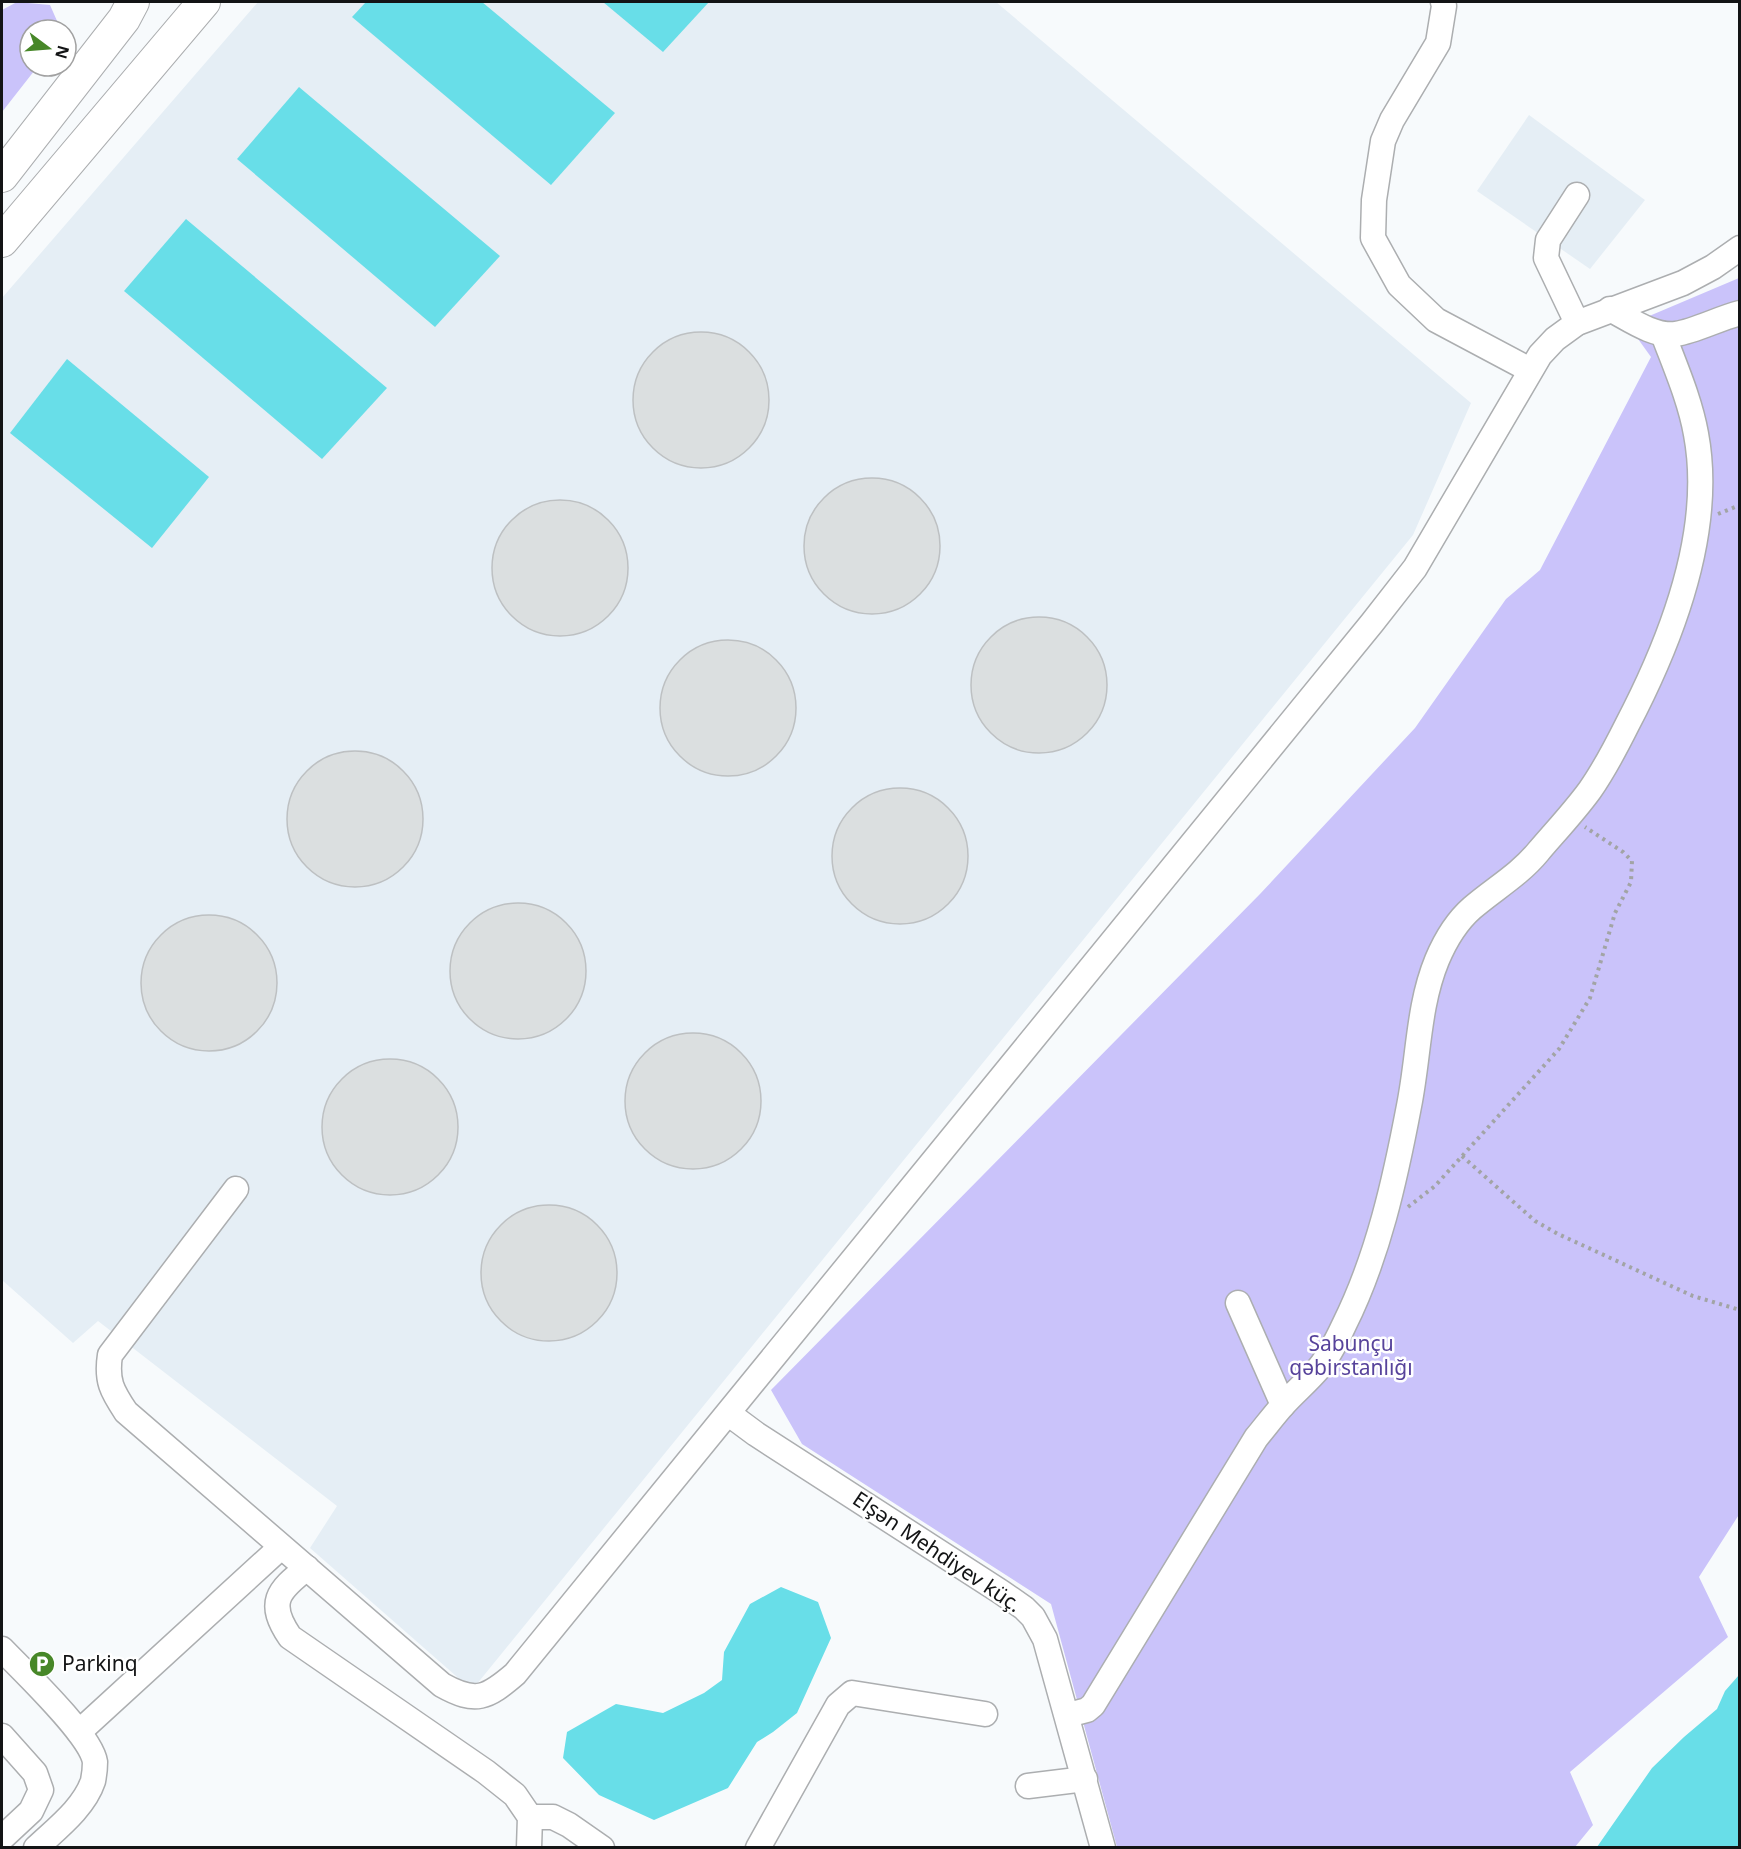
<svg xmlns="http://www.w3.org/2000/svg" width="1741" height="1849" viewBox="0 0 1741 1849" font-family="'Noto Sans',sans-serif">
	<rect width="100%" height="100%" fill="#f7fafc"/>
	<g fill="#e5eef5">
		<polygon points="258,2 996,2 1471,403 1413,535 472,1690 310,1548 337,1506 98,1321 73,1343 2,1280 2,298"/>
		<polygon points="1529,115 1645,200 1590,269 1477,191"/>
	</g>
	<g fill="#cac3fa">
		<polygon points="17,2 50,5 61,30 30,30 30,66 38,66 2,112 2,10"/>
		<polygon points="1739,278 1740,1513 1699,1577 1728,1637 1570,1772 1593,1825 1575,1847 1117,1847 1051,1604 802,1444 771,1390 1260,894 1415,728 1506,599 1540,570 1651,357 1628,325"/>
	</g>
	<g fill="#68dee8">
		<polygon points="366,2 482,2 615,113 551,185 352,17"/>
		<polygon points="603,2 709,2 663,52"/>
		<polygon points="299,87 500,256 435,327 237,159"/>
		<polygon points="186,219 387,388 322,459 124,291"/>
		<polygon points="67,359 209,477 152,548 10,433"/>
		<polygon points="781,1587 818,1602 831,1638 797,1713 773,1732 757,1742 728,1788 654,1820 599,1795 563,1758 567,1732 616,1704 663,1713 704,1693 722,1680 724,1652 750,1604"/>
		<polygon points="1739,1675 1739,1847 1597,1847 1652,1768 1684,1737 1717,1709 1725,1691"/>
	</g>
	<g fill="#dbdfe0" stroke="#bdc0c2" stroke-width="1.5">
		<circle cx="701" cy="400" r="68"/>
		<circle cx="872" cy="546" r="68"/>
		<circle cx="560" cy="568" r="68"/>
		<circle cx="1039" cy="685" r="68"/>
		<circle cx="728" cy="708" r="68"/>
		<circle cx="355" cy="819" r="68"/>
		<circle cx="900" cy="856" r="68"/>
		<circle cx="518" cy="971" r="68"/>
		<circle cx="209" cy="983" r="68"/>
		<circle cx="693" cy="1101" r="68"/>
		<circle cx="390" cy="1127" r="68"/>
		<circle cx="549" cy="1273" r="68"/>
	</g>
	<g fill="none" stroke-linecap="round" stroke-linejoin="round">
		<g stroke="#acaeb0" stroke-width="27">
			<g id="minor">
				<polyline points="1443,2 1444,6 1438,43 1392,120 1383,141 1374,200 1373,238 1399,285 1436,320 1530,370"/>
				<path d="M 1610,309 C 1629,319 1654,337 1676,334 C 1695,331 1720,318 1740,313"/>
				<polyline points="1577,323 1546,258 1548,240 1577,195"/>
				<path d="M 236,1189 L 110,1355 C 106,1381 112,1391 126,1412 L 442,1685 C 476,1704 487,1698 515,1674 L 1372,623 L 1415,568 L 1540,355 L 1555,339 L 1577,323 L 1683,283 L 1713,267 L 1740,248"/>
				<polyline points="1238,1303 1283,1405"/>
				<polyline points="729,1414 756,1434 1001,1592 1024,1608 1033,1617 1045,1639 1103,1848"/>
				<path d="M 307,1568 C 277,1591 267,1603 290,1637 L 486,1772 L 515,1795 L 530,1817 L 529,1848"/>
				<path d="M 2,1649 C 23,1671 91,1735 95,1762 C 95,1767 94,1776 93,1781 C 84,1808 56,1829 36,1848"/>
				<path d="M 1068,1715 L 1087,1710 L 1093,1705 L 1256,1438 C 1266,1426 1274,1415 1284,1404 C 1295,1392 1308,1381 1319,1368 C 1329,1356 1337,1340 1344,1325 C 1378,1257 1395,1180 1409,1106 C 1419,1056 1418,1006 1437,960 C 1445,941 1456,922 1472,908 C 1494,889 1519,875 1538,852 C 1555,832 1574,812 1590,790 C 1604,770 1616,747 1627,725 C 1671,641 1714,530 1696,434 C 1690,400 1675,366 1663,334"/>
				<polyline points="79,1732 281,1547"/>
				<polyline points="2,1736 35,1773 41,1790 31,1811 2,1838"/>
				<polyline points="1028,1786 1085,1779"/>
				<polyline points="530,1817 553,1817 569,1825 602,1848"/>
				<polyline points="758,1848 838,1705 852,1693 985,1714"/>
			</g>
		</g>
		<g stroke="#acaeb0" stroke-width="34">
			<g id="major">
				<polyline points="2,176 124,19 133,2"/>
				<polyline points="2,241 204,2"/>
			</g>
		</g>
		<g stroke="#a2a4a5" stroke-width="4" stroke-dasharray="3 4.5" stroke-linecap="butt">
			<polyline points="1718,514 1740,505"/>
			<polyline points="1462,1156 1535,1221 1558,1234 1693,1296 1740,1310"/>
			<polyline points="1408,1207 1435,1186 1559,1049 1590,998 1615,913 1631,882 1632,861 1623,852 1585,827"/>
		</g>
		<use href="#minor" stroke="#fff" stroke-width="24"/>
		<use href="#major" stroke="#fff" stroke-width="32"/>
	</g>
	<defs>
		<g id="parking-disc" transform="scale(1.35)"><circle r="9.5" fill="#478728" stroke="#fff"/><path d="M-3.5-5.5H1a3.5 3.5 0 0 1 0 7H-1V5.5H-3.5ZM-1-3.4V-.6H.8a1.4 1.4 0 0 0 0-2.8Z" fill="#fff"/></g>
	</defs>
	<g fill-rule="evenodd">
		<use href="#parking-disc" x="42" y="1664"/>
	</g>
	<g text-anchor="middle" stroke-width="5" stroke-linejoin="round" paint-order="stroke">
		<g font-size="21" fill="#57439b" stroke="#fff">
			<text x="1351" y="1351">Sabunçu<tspan x="1351" dy="24">qəbirstanlığı</tspan></text>
		</g>
		<g font-size="21" fill="#131415" stroke="#fff">
			<text transform="translate(937 1552) rotate(34)" y="7">Elşən Mehdiyev küç.</text>
		</g>
		<g font-size="21" fill="#131415" stroke="#fff" text-anchor="start">
			<text x="62" y="1671">Parkinq</text>
		</g>
	</g>
	<rect width="1741" height="1849" fill="none" stroke="#131415" stroke-width="6"/>
	<g transform="translate(48 48) rotate(106)"><circle r="28" fill="#ffffff" stroke="#a1a1a1" stroke-width="1.5"/>
	<path d="M0-4.5L10 22L0 15L-10 22Z" fill="#478728"/>
	<text y="-9" font-size="16" font-weight="bold" text-anchor="middle" fill="#131415">N</text>
	</g>
</svg>
